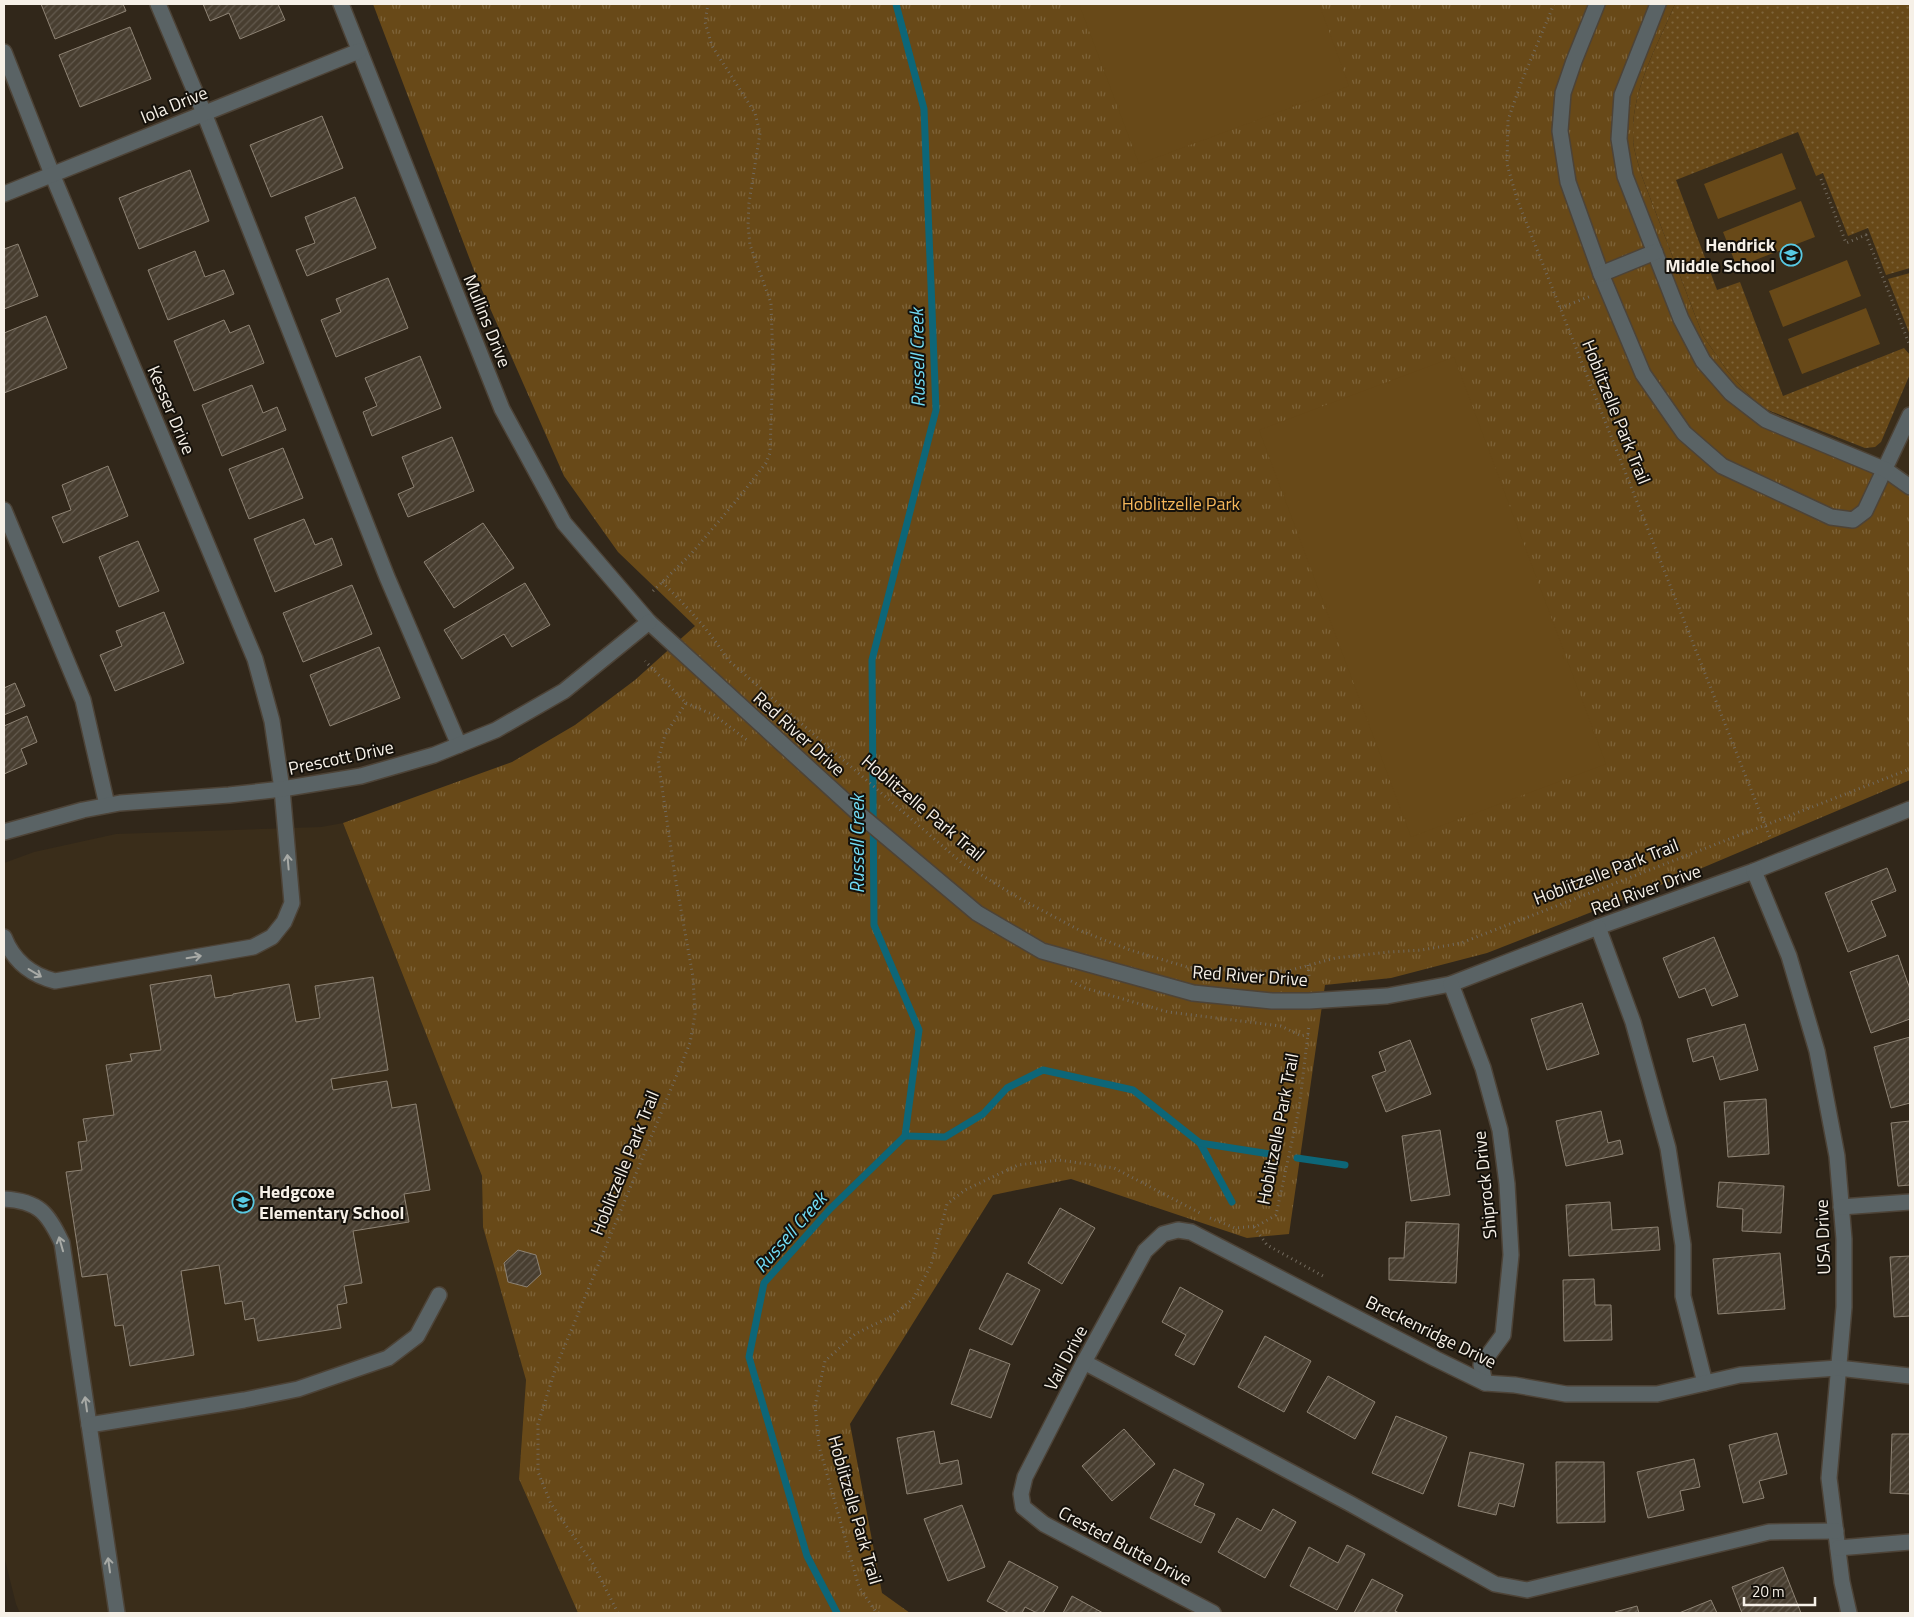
<svg xmlns="http://www.w3.org/2000/svg" width="1914" height="1617" viewBox="0 0 1914 1617" font-family="'Titillium Web',sans-serif">
	<defs>
		<pattern id="grass-dots" width="8" height="8" patternUnits="userSpaceOnUse" patternTransform="scale(1.25)"><rect width="8" height="8" fill="#684918"/><path d="M2 2h.1M6 6h.1" fill="none" stroke="#7e643a" stroke-width="1.8" stroke-linecap="round"/></pattern>
		<pattern id="park-tufts" width="24" height="20" patternUnits="userSpaceOnUse" patternTransform="scale(1.25)"><rect width="24" height="20" fill="#684918"/><path d="M3 7l-1-3M5 7V3M7 7l1-3M15 17l-1-3M17 17v-4M19 17l1-3" fill="none" stroke="#7e643a"/></pattern>
		<pattern id="building-hatch" width="6" height="6" patternUnits="userSpaceOnUse" patternTransform="scale(1.25)"><rect width="6" height="6" fill="#483e30"/><path d="M-1 1l2-2M0 6l6-6M5 7l2-2" fill="none" stroke="#635a4e"/></pattern>
	</defs>
	<rect width="100%" height="100%" fill="#31271a"/>
	<g fill="#3a2d1a">
		<polygon points="1675,4 1910,4 1910,476 1760,407 1728,372 1642,83"/>
		<polygon points="343,823 482,1176 483,1227 526,1380 519,1479 578,1613 20,1613 16,1604 4,1556 4,863 34,852 116,834 321,827"/>
	</g>
	<g fill="url(#grass-dots)">
		<path d="M 1675,4 L 1910,4 L 1910,268 L 1886,275 L 1868,228 L 1848,236 L 1823,173 L 1816,176 L 1798,132 L 1676,180 L 1717,290 L 1740,282 L 1783,396 L 1904,348 L 1910,355 L 1910,374 L 1881,442 L 1875,447 L 1865,448 L 1760,407 L 1728,372 L 1703,336 L 1641,174 C 1639,166 1636,157 1634,148 C 1627,97 1656,49 1675,4 Z"/>
		<polygon points="1910,273 1910,335 1888,279"/>
	</g>
	<path fill="url(#park-tufts)" d="M 373,4 L 1675,4 C 1656,49 1627,97 1634,148 C 1636,157 1639,166 1641,174 L 1703,336 L 1728,372 L 1760,407 L 1910,476 L 1910,780 L 1676,879 L 1487,953 L 1391,978 L 1325,985 L 1289,1234 L 1247,1238 L 1071,1179 L 993,1195 L 850,1424 L 882,1593 L 910,1613 L 578,1613 L 519,1479 L 526,1380 L 483,1227 L 482,1176 L 343,823 L 512,762 L 575,725 L 635,680 L 695,626 L 618,552 L 564,476 L 478,281 Z"/>
	<g fill="#684918">
		<polygon points="1079,4 1319,4 1349,86 1139,164"/>
		<polygon points="1782,153 1796,189 1718,219 1704,184"/>
		<polygon points="1801,201 1815,237 1737,267 1723,232"/>
		<polygon points="1847,260 1861,296 1783,327 1769,291"/>
		<polygon points="1866,308 1880,344 1802,374 1788,339"/>
		<polygon points="1454,357 1606,764 1411,837 1259,430"/>
	</g>
	<g fill="none" stroke-linecap="round" stroke-linejoin="round">
		<g stroke="#0d6678" stroke-width="7">
			<polyline points="905,1136 945,1137 983,1114 1007,1088 1043,1070 1133,1090 1200,1143 1232,1202"/>
			<polyline points="1200,1143 1276,1155"/>
			<polyline points="1297,1158 1345,1165"/>
			<polyline points="837,1613 807,1556 749,1357 764,1283 830,1209 905,1136 919,1030 874,925 872,660 936,410 924,109 896,4"/>
		</g>
	</g>
	<g fill="url(#building-hatch)" stroke="#8e8374">
		<polygon points="41,4 123,4 126,11 55,39"/>
		<polygon points="203,4 278,4 285,20 240,39 229,13 210,21"/>
		<polygon points="130,27 151,79 80,107 59,55"/>
		<polygon points="322,116 343,168 271,197 250,145"/>
		<polygon points="190,170 209,221 139,249 119,198"/>
		<polygon points="355,197 376,248 307,276 296,250 315,243 305,217"/>
		<polygon points="18,244 38,296 4,309 4,249"/>
		<polygon points="195,251 205,277 224,270 234,294 168,320 148,270"/>
		<polygon points="388,278 408,328 336,357 321,320 341,312 336,299"/>
		<polygon points="46,316 67,368 4,393 4,333"/>
		<polygon points="224,320 230,333 249,325 264,363 194,391 174,341"/>
		<polygon points="420,356 441,408 372,436 363,412 377,406 365,378"/>
		<polygon points="252,385 263,413 277,407 286,430 222,456 202,405"/>
		<polygon points="452,437 474,491 408,517 398,494 414,487 402,457"/>
		<polygon points="283,448 303,498 249,519 229,469"/>
		<polygon points="108,466 128,516 63,543 52,517 71,510 62,485"/>
		<polygon points="304,519 315,545 332,538 342,565 275,592 254,539"/>
		<polygon points="483,523 514,568 454,608 424,562"/>
		<polygon points="138,541 159,591 119,607 99,557"/>
		<polygon points="525,583 550,625 512,647 504,634 462,659 444,630"/>
		<polygon points="352,585 372,634 303,662 283,613"/>
		<polygon points="164,612 184,663 115,691 100,655 122,646 116,631"/>
		<polygon points="379,647 400,698 330,726 310,675"/>
		<polygon points="15,683 25,706 4,715 4,688"/>
		<polygon points="27,716 37,742 21,749 27,764 4,774 4,726"/>
		<polygon points="1887,868 1896,891 1871,901 1886,936 1848,952 1825,893"/>
		<polygon points="1714,937 1738,996 1712,1006 1705,988 1679,998 1663,958"/>
		<polygon points="1898,955 1910,989 1910,1019 1871,1033 1850,972"/>
		<polygon points="211,975 215,998 233,995 233,994 289,984 296,1022 320,1018 315,986 373,977 388,1070 331,1079 333,1090 387,1081 392,1108 416,1104 430,1190 404,1194 409,1222 353,1231 362,1283 344,1286 347,1303 337,1305 341,1328 258,1341 254,1318 245,1320 242,1301 225,1304 219,1265 181,1271 194,1355 130,1366 123,1325 115,1326 107,1274 82,1277 66,1172 82,1170 78,1142 87,1141 83,1119 114,1115 106,1065 132,1061 130,1054 161,1050 150,985"/>
		<polygon points="1582,1003 1599,1054 1547,1070 1531,1019"/>
		<polygon points="1745,1024 1758,1070 1720,1080 1713,1056 1693,1062 1687,1039"/>
		<polygon points="1910,1037 1910,1103 1891,1108 1874,1047"/>
		<polygon points="1410,1040 1431,1094 1386,1112 1372,1076 1386,1071 1379,1052"/>
		<polygon points="1766,1099 1769,1154 1728,1157 1724,1102"/>
		<polygon points="1601,1111 1608,1143 1620,1140 1623,1154 1566,1166 1556,1121"/>
		<polygon points="1910,1121 1910,1185 1898,1186 1891,1123"/>
		<polygon points="1440,1130 1450,1195 1411,1201 1402,1136"/>
		<polygon points="1719,1182 1784,1186 1781,1233 1742,1231 1743,1209 1717,1207"/>
		<polygon points="1610,1202 1612,1230 1658,1227 1660,1250 1569,1256 1566,1205"/>
		<polygon points="1060,1208 1095,1228 1062,1284 1028,1263"/>
		<polygon points="1406,1222 1459,1224 1456,1283 1389,1280 1389,1258 1404,1258"/>
		<polygon points="518,1250 536,1255 541,1274 527,1287 508,1282 504,1263"/>
		<polygon points="1780,1253 1785,1309 1718,1314 1713,1259"/>
		<polygon points="1910,1256 1910,1316 1894,1317 1890,1257"/>
		<polygon points="1007,1273 1040,1290 1012,1345 979,1329"/>
		<polygon points="1594,1279 1595,1305 1611,1305 1612,1340 1564,1341 1563,1280"/>
		<polygon points="1180,1287 1223,1311 1194,1365 1175,1355 1186,1335 1162,1322"/>
		<polygon points="1265,1336 1311,1361 1284,1412 1238,1387"/>
		<polygon points="970,1349 1010,1364 991,1418 951,1404"/>
		<polygon points="1328,1376 1375,1402 1355,1439 1307,1412"/>
		<polygon points="1396,1416 1447,1437 1423,1494 1372,1473"/>
		<polygon points="1124,1429 1155,1464 1112,1501 1082,1466"/>
		<polygon points="934,1431 940,1464 958,1460 962,1484 907,1494 897,1438"/>
		<polygon points="1777,1433 1787,1474 1759,1481 1764,1498 1743,1503 1729,1445"/>
		<polygon points="1892,1434 1910,1434 1910,1494 1890,1493"/>
		<polygon points="1470,1452 1524,1464 1514,1507 1499,1503 1496,1515 1458,1506"/>
		<polygon points="1694,1459 1700,1487 1680,1491 1684,1510 1648,1518 1637,1472"/>
		<polygon points="1556,1462 1604,1462 1605,1522 1557,1523"/>
		<polygon points="1174,1469 1204,1484 1194,1505 1215,1514 1201,1543 1150,1518"/>
		<polygon points="962,1505 985,1567 948,1581 924,1519"/>
		<polygon points="1273,1509 1296,1522 1265,1578 1218,1552 1237,1518 1261,1531"/>
		<polygon points="1347,1545 1365,1554 1337,1610 1290,1586 1309,1547 1338,1563"/>
		<polygon points="1009,1561 1058,1587 1043,1613 1037,1613 1025,1607 1022,1613 1009,1613 987,1601"/>
		<polygon points="1783,1567 1801,1613 1742,1613 1732,1587"/>
		<polygon points="1372,1579 1403,1595 1395,1611 1399,1613 1354,1613"/>
		<polygon points="1072,1596 1103,1613 1063,1613"/>
		<polygon points="1711,1600 1717,1613 1679,1613"/>
		<polygon points="1637,1606 1639,1613 1615,1613 1615,1612"/>
	</g>
	<g fill="none" stroke-linecap="round" stroke-linejoin="round">
		<g stroke="#4d4337" stroke-width="18">
			<g id="minor">
				<polyline points="158,4 204,113 387,577 459,745"/>
				<polyline points="341,4 502,409 564,523 649,622 858,813 977,913 1042,951 1193,993 1272,1001 1309,1001 1387,996 1451,984 1598,927 1754,871 1910,809"/>
				<polyline points="1597,4 1574,61 1563,93 1560,131 1568,182 1601,274 1643,374 1684,433 1722,466 1831,517 1853,520 1865,511 1910,415"/>
				<polyline points="1658,4 1622,95 1619,139 1625,176 1681,319 1703,361 1731,393 1766,420 1886,470 1910,487"/>
				<path d="M 4,52 L 52,174 L 255,659 L 272,721 L 282,789 L 292,903 L 284,922 L 272,937 L 253,947 L 55,981 C 31,975 13,960 4,937"/>
				<polyline points="4,194 359,51"/>
				<polyline points="1601,274 1655,252"/>
				<polyline points="4,510 83,700 107,805"/>
				<polyline points="4,832 83,810 120,803 229,795 282,789 361,776 434,755 496,730 564,691 649,622"/>
				<polyline points="1754,871 1789,956 1817,1051 1837,1156 1844,1239 1844,1307 1829,1478 1842,1582 1849,1613"/>
				<polyline points="1598,927 1633,1022 1668,1148 1683,1245 1683,1296 1705,1383"/>
				<polyline points="1451,984 1483,1068 1500,1130 1507,1184 1511,1255 1503,1335 1481,1365 1485,1383"/>
				<path d="M 4,1199 C 39,1201 48,1213 62,1243 L 117,1613"/>
				<polyline points="1841,1207 1910,1202"/>
				<polyline points="1084,1362 1349,1503 1495,1584 1527,1590 1769,1532 1836,1531"/>
				<polyline points="89,1425 244,1400 298,1389 388,1358 417,1336 439,1295"/>
				<polyline points="1838,1548 1910,1542"/>
				<polyline points="1213,1613 1044,1524 1023,1507 1021,1494 1025,1477 1084,1362 1145,1251 1163,1234 1178,1230 1191,1232 1436,1359 1485,1383 1515,1385 1566,1394 1657,1394 1740,1375 1838,1368 1910,1376"/>
			</g>
		</g>
		<g stroke="#726a5e" stroke-width="3" stroke-dasharray="1 4" stroke-linecap="butt">
			<polyline points="1554,4 1521,83 1508,120 1507,164 1517,199 1771,840"/>
			<polyline points="1821,179 1846,243 1866,235 1910,346"/>
			<polyline points="1560,308 1591,296"/>
			<path d="M 662,582 C 687,607 710,631 728,660 L 962,863 L 1017,897 L 1081,931 L 1130,950 L 1187,967 L 1228,971 L 1288,971 L 1335,958 L 1389,952 L 1422,950 L 1461,943 L 1910,769"/>
			<polyline points="653,591 691,554 741,495 766,463 770,453 773,364 771,303 750,245 748,225 749,203 760,133 755,113 712,46 705,22 708,4"/>
			<polyline points="686,703 714,715 747,740"/>
			<polyline points="1308,965 1309,976"/>
			<polyline points="1071,981 1085,988 1168,1012 1281,1026 1301,1036 1310,1034"/>
			<polyline points="1210,1218 1235,1228 1257,1226 1276,1215 1299,1109 1309,1025"/>
			<polyline points="1254,1227 1267,1245 1323,1276"/>
			<polyline points="618,1613 593,1564 551,1504 538,1472 538,1424 556,1367 690,1043 695,1014 693,977 675,876 658,760 665,735 686,703 645,661"/>
			<polyline points="879,1613 876,1612 859,1587 819,1446 815,1406 825,1361 855,1334 892,1316 913,1299 931,1265 947,1204 965,1190 1018,1165 1059,1160 1114,1168 1200,1213"/>
		</g>
		<use href="#minor" stroke="#5a6365" stroke-width="15"/>
	</g>
	<defs><path id="oneway-shaft" d="M-6 0H5M1.5-3L5.5 0L1.5 3" fill="none" stroke-width="1.6" stroke-linecap="round" stroke-linejoin="round" transform="scale(1.25)"/></defs>
	<g stroke="#a8aaa6">
		<use href="#oneway-shaft" transform="translate(288 862) rotate(-95)"/>
		<use href="#oneway-shaft" transform="translate(194 957) rotate(-9)"/>
		<use href="#oneway-shaft" transform="translate(35 973) rotate(31)"/>
		<use href="#oneway-shaft" transform="translate(61 1244) rotate(-106)"/>
		<use href="#oneway-shaft" transform="translate(86 1404) rotate(-98)"/>
		<use href="#oneway-shaft" transform="translate(109 1565) rotate(-98)"/>
	</g>
	<defs>
		<g id="school-ring" transform="scale(1.125)"><circle r="9.5" fill="#15110b" stroke="#58c9e3" stroke-width="1.5"/><path d="M0-5L7-2L0 1L-7-2ZM-4 1L0 2.5L4 1V4Q0 6-4 4Z" fill="#58c9e3"/></g>
	</defs>
	<g fill-rule="evenodd">
		<use href="#school-ring" x="1791" y="255"/>
		<use href="#school-ring" x="243" y="1202"/>
	</g>
	<g text-anchor="middle" stroke-width="4" stroke-linejoin="round" paint-order="stroke">
		<g font-size="18" fill="#f6f0e7" stroke="#15110b">
			<text transform="translate(174 105) rotate(-22)" y="6">Iola Drive</text>
			<text transform="translate(487 321) rotate(68)" y="6">Mullins Drive</text>
			<text transform="translate(171 410) rotate(67)" y="6">Kesser Drive</text>
			<text transform="translate(1616 412) rotate(68)" y="6">Hoblitzelle Park Trail</text>
			<text transform="translate(799 734) rotate(42)" y="6">Red River Drive</text>
			<text transform="translate(341 758) rotate(-12)" y="6">Prescott Drive</text>
			<text transform="translate(923 808) rotate(40)" y="6">Hoblitzelle Park Trail</text>
			<text transform="translate(1606 872) rotate(-21)" y="6">Hoblitzelle Park Trail</text>
			<text transform="translate(1646 890) rotate(-20)" y="6">Red River Drive</text>
			<text transform="translate(1250 976) rotate(4)" y="6">Red River Drive</text>
			<text transform="translate(1278 1129) rotate(-79)" y="6">Hoblitzelle Park Trail</text>
			<text transform="translate(625 1163) rotate(-68)" y="6">Hoblitzelle Park Trail</text>
			<text transform="translate(1485 1185) rotate(-96)" y="6">Shiprock Drive</text>
			<text transform="translate(1823 1237) rotate(-92)" y="6">USA Drive</text>
			<text transform="translate(1431 1332) rotate(26)" y="6">Breckenridge Drive</text>
			<text transform="translate(1066 1358) rotate(-62)" y="6">Vail Drive</text>
			<text transform="translate(855 1510) rotate(74)" y="6">Hoblitzelle Park Trail</text>
			<text transform="translate(1125 1546) rotate(28)" y="6">Crested Butte Drive</text>
		</g>
		<g font-size="18" font-weight="bold" fill="#f6f0e7" stroke="#15110b" text-anchor="end">
			<text x="1775" y="251">Hendrick<tspan x="1775" dy="21">Middle School</tspan></text>
			<text x="259" y="1198" text-anchor="start">Hedgcoxe<tspan x="259" dy="21">Elementary School</tspan></text>
		</g>
		<g font-size="18" fill="#f4b65a" stroke="#15110b">
			<text x="1181" y="510">Hoblitzelle Park</text>
		</g>
		<g font-size="19" font-style="italic" fill="#72dcf5" stroke="#15110b">
			<text transform="translate(917 358) rotate(-91)" y="7">Russell Creek</text>
			<text transform="translate(857 844) rotate(-90)" y="7">Russell Creek</text>
			<text transform="translate(790 1232) rotate(-49)" y="7">Russell Creek</text>
		</g>
	</g>
	<rect width="1914" height="1617" fill="none" stroke="#f6f0e7" stroke-width="10"/>
	<path d="M1744 1597v8h71v-8" fill="none" stroke="#f6f0e7" stroke-width="2.5"/>
	<text x="1752" y="1597" font-size="15" fill="#f6f0e7" stroke="#15110b" stroke-width="4" paint-order="stroke">20 m</text>
</svg>
